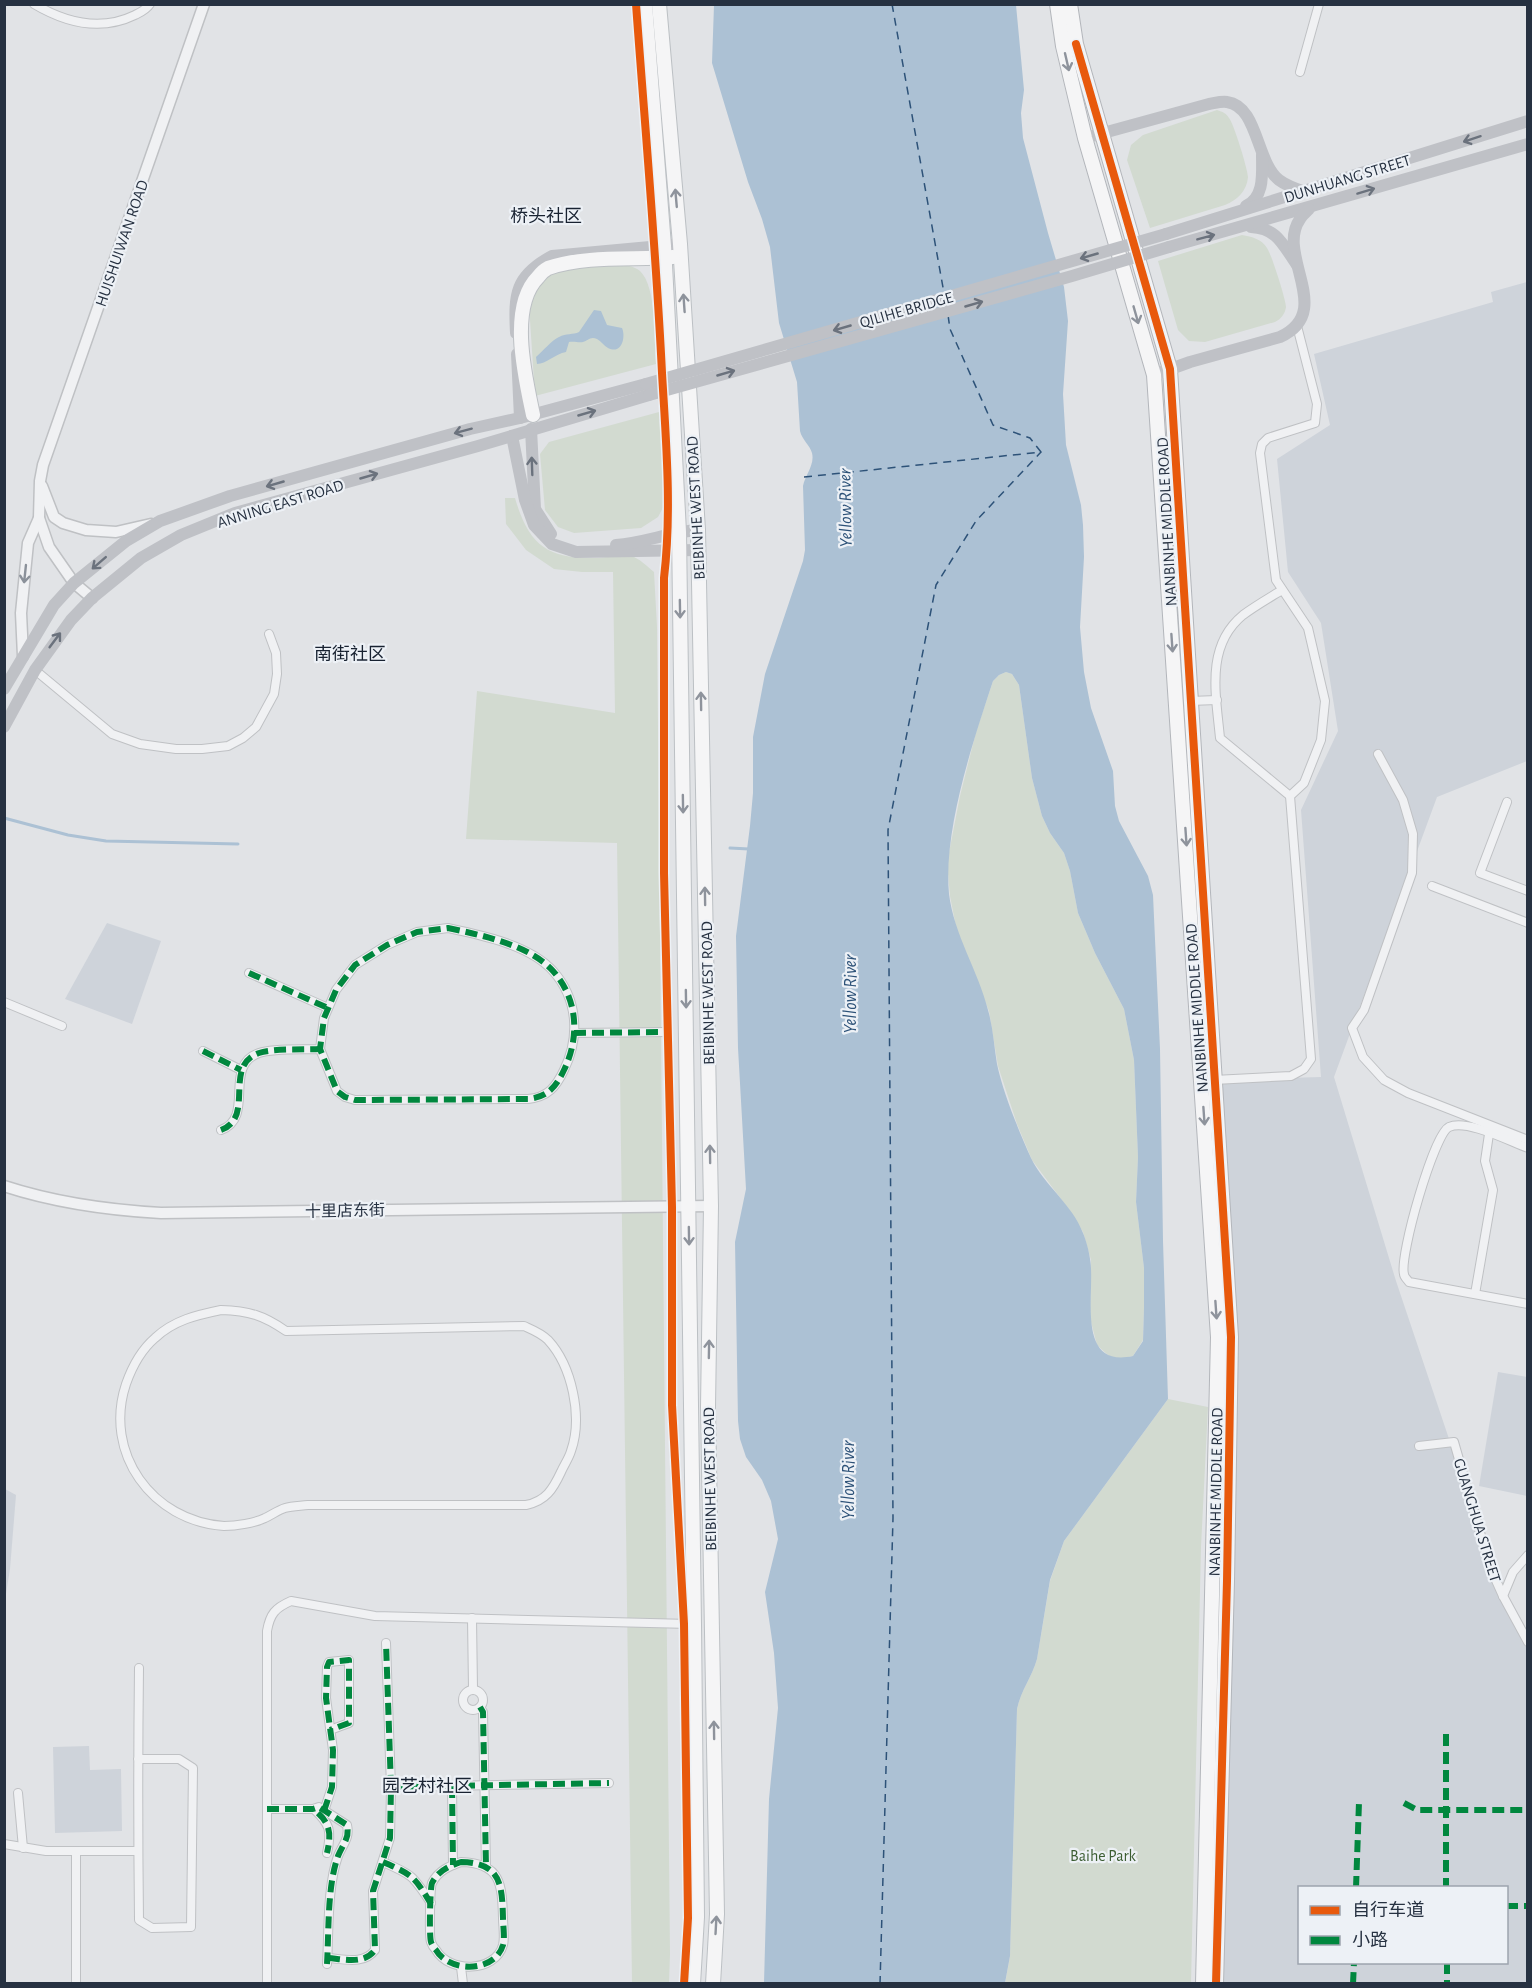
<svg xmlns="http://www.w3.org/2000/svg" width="1532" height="1988" viewBox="0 0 1532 1988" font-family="'Alegreya Sans','Noto Sans SC',sans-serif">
	<rect width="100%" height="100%" fill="#e1e3e6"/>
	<g fill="#ced3da" fill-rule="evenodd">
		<path d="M 1527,282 L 1527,761 L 1437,797 L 1334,1077 L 1396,1281 L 1492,1567 L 1527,1639 L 1527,1983 L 1216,1983 L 1214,1080 L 1321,1077 L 1301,810 L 1338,731 L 1321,623 L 1288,572 L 1277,459 L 1330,425 L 1314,354 L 1493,302 L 1491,292 ZM 1300,1888 L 1506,1888 L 1506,1962 L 1300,1962 Z"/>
		<polygon points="107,923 161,941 132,1024 65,999"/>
		<polygon points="1498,1372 1527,1377 1527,1496 1479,1486"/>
		<polygon points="5,1489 16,1495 10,1569 5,1600"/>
		<polygon points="89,1746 90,1770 121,1769 122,1831 55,1833 53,1747"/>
	</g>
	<g fill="#d2dad0">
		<path d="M 1217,110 C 1223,112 1226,113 1229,118 C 1234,124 1248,170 1248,177 C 1247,191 1237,200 1225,205 L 1150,228 L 1127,160 L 1131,145 L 1143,135 Z"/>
		<path d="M 1242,235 C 1252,237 1262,239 1267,248 C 1271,253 1286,300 1286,307 C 1285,314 1281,319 1275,322 L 1205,342 L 1189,341 L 1178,330 L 1158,261 Z"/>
		<path d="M 618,264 C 625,265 634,266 640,271 C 657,287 654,340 656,364 L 535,396 L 529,305 L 532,291 L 551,272 Z"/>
		<polygon points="659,412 665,504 658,517 641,528 574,533 558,527 545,510 540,454 549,442"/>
		<path d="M 505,498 L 515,498 C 528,543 546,559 594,558 C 605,558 621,554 631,556 C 639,558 648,567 654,572 L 657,627 L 670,1954 L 669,1983 L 632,1983 L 617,843 L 466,839 L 477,691 L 615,713 L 613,572 L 582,572 L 554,569 L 526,550 L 506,524 Z"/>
		<polygon points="1006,672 1012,674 1019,685 1032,778 1042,816 1050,833 1064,853 1070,871 1078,913 1095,953 1124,1009 1134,1060 1138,1157 1136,1202 1144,1268 1144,1308 1143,1340 1133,1356 1120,1359 1110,1357 1097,1345 1090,1318 1091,1260 1083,1232 1070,1211 1032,1160 1017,1124 998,1066 989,1011 957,932 950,896 947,863 960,796 976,732 993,681 999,675"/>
		<path d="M 1168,1399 L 1208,1407 L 1201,1547 L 1191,1983 L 1005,1984 L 1010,1956 L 1017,1709 C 1021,1690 1032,1677 1037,1659 L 1050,1581 L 1064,1541 Z"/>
	</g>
	<g fill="#acc1d4" fill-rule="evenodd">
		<path d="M 714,5 L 1016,5 L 1024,90 L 1021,113 L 1023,138 L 1048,233 L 1064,287 L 1068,321 L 1063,394 L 1066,445 L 1081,505 L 1083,525 L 1084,557 L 1080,627 L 1084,672 L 1091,708 L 1113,771 L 1115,806 L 1119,821 L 1148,876 L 1153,895 L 1160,1049 L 1163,1241 L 1168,1399 L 1064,1541 L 1050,1580 L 1037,1659 C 1032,1677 1021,1690 1017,1709 L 1010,1956 L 1005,1983 L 764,1983 L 769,1799 L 778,1708 L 774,1653 L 765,1592 L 778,1539 L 771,1501 L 762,1480 L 746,1457 L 740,1439 L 738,1421 L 735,1242 L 746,1189 L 738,1048 L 736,936 L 750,826 L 753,793 L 753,737 L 765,674 L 803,561 L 805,550 L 803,486 C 805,475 815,465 812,453 C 810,445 802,440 800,431 L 797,382 L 779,323 L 770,247 L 762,219 L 748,182 L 712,63 ZM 1006,672 L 1012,674 L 1019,685 L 1032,778 L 1042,816 L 1050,833 L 1064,853 L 1070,871 L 1078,913 L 1095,953 L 1124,1009 L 1134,1060 L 1138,1157 L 1136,1202 L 1144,1268 L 1144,1308 L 1143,1341 L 1133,1356 C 1074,1369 1096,1291 1090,1259 C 1089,1251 1086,1240 1083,1233 C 1072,1204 1044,1185 1031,1158 C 1019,1131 1003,1093 997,1064 C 994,1046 993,1027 988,1010 C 978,970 954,935 949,894 C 943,830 973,742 993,681 L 999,675 Z"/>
		<path d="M 594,310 L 601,311 L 607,325 L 622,328 C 626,337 622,355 608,348 C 604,346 601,341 597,339 C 590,336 588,341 583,342 C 579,343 574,341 569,342 L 566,352 C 555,354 546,364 537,364 L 536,357 C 543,351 552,340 559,337 C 566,333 573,335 579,332 Z"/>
	</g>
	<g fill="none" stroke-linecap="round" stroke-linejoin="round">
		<g stroke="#acc1d4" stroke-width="3">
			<polyline points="4,818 68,835 106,841 238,844"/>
			<polyline points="730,848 749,849"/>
		</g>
		<g stroke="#2d5278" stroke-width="1.5" stroke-dasharray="8 6" stroke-linecap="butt">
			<polyline points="892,4 944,293"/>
			<polyline points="804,477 1041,452 1030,438 993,425 950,329 948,315"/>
			<polyline points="880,1984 893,1518 888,830 936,585 976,521 1041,452"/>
		</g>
		<g stroke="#bfc1c4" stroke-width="10">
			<g id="minor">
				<path d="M 34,4 C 66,23 100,32 135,15 C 141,12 146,10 150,4"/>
				<path d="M 636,4 C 645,127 656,250 662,373 C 666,441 672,510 664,578 L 664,873 L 672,1207 L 672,1405 L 684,1624 L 688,1918 L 684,1984"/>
				<polyline points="1300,72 1319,4"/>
				<path d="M 1282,590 C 1269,598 1255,606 1243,615 C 1205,646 1216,695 1220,738 L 1290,796"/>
				<polyline points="35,670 112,734 140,744 176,749 202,749 228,746 243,738 256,727 274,694 277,674 276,653 269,634"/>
				<polyline points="1190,701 1217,700"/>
				<polyline points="1378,754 1403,800 1413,834 1412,873 1364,1010 1352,1028 1363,1057 1384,1080 1408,1093 1528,1140"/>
				<polyline points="1507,802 1480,873 1528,891"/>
				<polyline points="1432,886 1528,923"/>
				<path d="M 448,928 C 481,935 530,945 553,971 C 578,999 580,1037 564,1070 C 556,1087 548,1097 528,1099 L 355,1100 L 345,1097 L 337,1091 L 320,1049 L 324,1018 L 336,990 L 355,965 L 387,945 L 417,932 Z"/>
				<polyline points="249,973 328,1008"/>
				<polyline points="4,1002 62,1026"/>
				<polyline points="574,1033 668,1032"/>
				<polyline points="203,1051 241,1070"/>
				<polyline points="1214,1080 1291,1076 1304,1069 1311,1059 1290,796 1304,783 1321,740 1325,701 1308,628 1276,580 1260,453 1262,444 1268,438 1315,423 1317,404 1297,326"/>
				<path d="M 221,1130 C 256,1117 222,1066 259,1053 C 275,1048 303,1050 320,1049"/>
				<path d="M 1528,1148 C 1509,1141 1467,1119 1449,1127 C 1434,1134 1399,1256 1404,1274 C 1404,1277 1407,1279 1409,1282 L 1528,1304"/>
				<polyline points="1475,1294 1493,1190 1485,1161 1489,1134"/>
				<path d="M 221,1310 C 249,1311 263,1315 286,1331 L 524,1326 C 533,1330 541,1333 548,1340 C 572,1366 583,1417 571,1451 C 569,1458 564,1465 561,1472 C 553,1489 546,1501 526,1505 L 308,1505 C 300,1506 292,1506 285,1508 C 278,1510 272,1515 265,1518 C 255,1523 236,1526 224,1526 C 152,1521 103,1453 126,1384 C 132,1367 141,1350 155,1338 C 174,1320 197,1315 221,1310 Z"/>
				<polyline points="1419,1446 1454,1442 1490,1567 1503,1596 1528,1642"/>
				<polyline points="1503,1596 1513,1572 1528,1555"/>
				<polyline points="472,1618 473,1689"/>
				<circle cx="473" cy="1700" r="10"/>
				<polyline points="480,1707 483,1712 486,1867"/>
				<path d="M 138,1759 L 179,1759 L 193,1768 L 191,1927 L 152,1928 L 139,1920 C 138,1836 138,1752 139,1668"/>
				<polyline points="452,1786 453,1865"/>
				<polyline points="391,1787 609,1783"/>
				<polyline points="18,1793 23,1848"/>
				<path d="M 267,1809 L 313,1809 L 319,1807 L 347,1825 C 350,1838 343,1844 338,1856 C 327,1887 329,1931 327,1964"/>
				<path d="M 314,1809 C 330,1824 332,1831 327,1853"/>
				<polyline points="324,1811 332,1787 333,1750 326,1698 327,1667 329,1662 349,1660 349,1723 330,1730"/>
				<polyline points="4,1844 46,1851 138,1851"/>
				<polyline points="76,1851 76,1984"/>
				<path d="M 383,1862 C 413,1875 413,1876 431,1903"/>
				<path d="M 461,1862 C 501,1863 502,1884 503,1918 C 503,1926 505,1937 503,1945 C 495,1973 449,1973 436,1950 C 434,1948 432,1945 431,1942 C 429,1936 430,1888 432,1883 C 438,1871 449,1866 461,1862 Z"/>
				<path d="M 328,1958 C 344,1959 364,1965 375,1950 L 373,1891 L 390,1838 L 391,1787 L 386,1643"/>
				<polyline points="461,1967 463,1984"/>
				<path d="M 267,1984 L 267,1631 C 270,1614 275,1608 291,1601 L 375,1616 L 690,1624"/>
			</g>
		</g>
		<g stroke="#bfc1c4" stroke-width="13">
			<g id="tertiary">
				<polyline points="42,486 54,517 63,523 86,530 116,532 151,524"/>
				<polyline points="92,598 74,583 49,547 39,518 40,481 43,465 204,4"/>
				<polyline points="23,656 21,613 28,543 39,518"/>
				<path d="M 4,1186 C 56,1203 107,1210 161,1213 L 711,1206"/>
			</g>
		</g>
		<g stroke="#bcc0c4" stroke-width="16">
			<g id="primary">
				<polyline points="645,4 664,246 679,532 694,1624 697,1917 693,1984"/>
				<polyline points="659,4 680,244 698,530 711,1206 708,1407 717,1914 713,1984"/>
				<path d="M 533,415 C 525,377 508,307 538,277 C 541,273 544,270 548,268 C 587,255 632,260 673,257"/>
			</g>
		</g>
		<g stroke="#b3b6bb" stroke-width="16">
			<g id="trunk">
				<polyline points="1057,4 1063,46 1085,138 1154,375 1218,1337 1203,1984"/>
				<polyline points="1070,4 1076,44 1170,369 1231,1337 1227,1581 1216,1984"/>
			</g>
		</g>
		<use href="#minor" stroke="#f0f1f3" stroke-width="8"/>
		<use href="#tertiary" stroke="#f0f1f3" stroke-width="10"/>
		<g stroke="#bfc1c6" stroke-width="12">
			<path d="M 1085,138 L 1209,104 C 1215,103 1222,101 1227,102 C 1258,106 1256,162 1279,180 C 1287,186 1296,189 1305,192"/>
			<path d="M 1246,206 C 1265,197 1262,173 1262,155"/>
			<path d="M 1251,227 C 1277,228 1283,245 1297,265"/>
			<polyline points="1166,234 1528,121"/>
			<polyline points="1169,247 1528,144"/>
			<path d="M 516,333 C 514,294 515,276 552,256 L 672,245"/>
			<polyline points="517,354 520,418"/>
			<path d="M 1154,375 L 1190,362 L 1280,337 C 1336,311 1275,255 1300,219 C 1302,215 1306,212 1309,209"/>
			<polyline points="531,429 535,509 551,534"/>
			<polyline points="512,436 525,500 534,525 552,544 576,552 698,550"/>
			<path d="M 616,545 C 644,543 670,532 698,530"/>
			<polyline points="4,689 54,605 74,583 126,541 160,521 230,496 470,429 520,418 646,384"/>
			<polyline points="4,727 35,670 71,620 92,598 141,558 181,535 235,513 478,446 649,395"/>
		</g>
		<use href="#primary" stroke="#f5f5f6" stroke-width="14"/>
		<use href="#trunk" stroke="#f5f5f6" stroke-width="14"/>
		<g stroke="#bfc1c6" stroke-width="12">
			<polyline points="646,384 1166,234"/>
			<polyline points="649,395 1072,276 1169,247"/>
		</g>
		<g stroke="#00873e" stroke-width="6" stroke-dasharray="12 6" stroke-linecap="butt">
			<path d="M 448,928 C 481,935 530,945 553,971 C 578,999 580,1037 564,1070 C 556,1087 548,1097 528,1099 L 355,1100 L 345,1097 L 337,1091 L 320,1049 L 324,1018 L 336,990 L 355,965 L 387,945 L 417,932 Z"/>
			<polyline points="249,973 328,1008"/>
			<polyline points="574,1033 668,1032"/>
			<polyline points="203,1051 241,1070"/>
			<path d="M 221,1130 C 256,1117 222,1066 259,1053 C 275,1048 303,1050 320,1049"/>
			<polyline points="480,1707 483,1712 486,1867"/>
			<polyline points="1446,1734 1446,1888"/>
			<polyline points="452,1786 453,1865"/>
			<polyline points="391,1787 609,1783"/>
			<polyline points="1404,1803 1417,1810 1527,1810"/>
			<path d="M 267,1809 L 313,1809 L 319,1807 L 347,1825 C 350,1838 343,1844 338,1856 C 327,1887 329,1931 327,1964"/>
			<polyline points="324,1811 332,1787 333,1750 326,1698 327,1667 329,1662 349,1660 349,1723 330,1730"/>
			<path d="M 318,1813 C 331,1825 331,1836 327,1853"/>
			<path d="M 383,1862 C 413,1875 414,1876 431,1904"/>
			<path d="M 461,1862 C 501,1863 502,1884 503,1918 C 503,1926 505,1937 503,1945 C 495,1973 449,1973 436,1950 C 434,1948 432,1945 431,1942 C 429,1936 430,1888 432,1883 C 438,1871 449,1866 461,1862 Z"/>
			<polyline points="1356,1888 1359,1802"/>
			<polyline points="1506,1906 1528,1906"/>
			<path d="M 328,1958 C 344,1959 364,1965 375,1950 L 373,1891 L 390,1838 L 391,1787 L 386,1643"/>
			<polyline points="1447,1962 1447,1984"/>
			<polyline points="1353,1984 1354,1962"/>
		</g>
		<g stroke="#edf1f6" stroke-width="11">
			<g id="cycleway">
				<path d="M 636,4 C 645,127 656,250 662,373 C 666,441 672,510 664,578 L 664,873 L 672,1207 L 672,1405 L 684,1624 L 688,1918 L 684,1984"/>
				<polyline points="1076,44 1170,369 1231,1337 1227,1581 1216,1984"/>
			</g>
		</g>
		<use href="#cycleway" stroke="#e8590c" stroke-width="8"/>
	</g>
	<defs><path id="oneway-shaft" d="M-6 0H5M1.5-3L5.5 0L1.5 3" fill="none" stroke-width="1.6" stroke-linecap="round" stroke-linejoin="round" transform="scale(1.5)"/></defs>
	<g stroke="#8e939c">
		<use href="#oneway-shaft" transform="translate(1067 62) rotate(77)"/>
		<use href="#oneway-shaft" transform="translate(676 198) rotate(-95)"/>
		<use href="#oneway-shaft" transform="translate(684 303) rotate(-94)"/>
		<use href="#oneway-shaft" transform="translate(1136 315) rotate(74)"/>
		<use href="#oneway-shaft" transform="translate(680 609) rotate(89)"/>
		<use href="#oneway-shaft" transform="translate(1172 643) rotate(86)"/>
		<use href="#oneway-shaft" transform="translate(701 701) rotate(-91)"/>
		<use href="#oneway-shaft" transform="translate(683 804) rotate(89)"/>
		<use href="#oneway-shaft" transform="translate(1186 837) rotate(86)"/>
		<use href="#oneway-shaft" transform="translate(705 896) rotate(-91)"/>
		<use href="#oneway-shaft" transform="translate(686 999) rotate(89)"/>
		<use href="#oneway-shaft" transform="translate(1204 1116) rotate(86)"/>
		<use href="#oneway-shaft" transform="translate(710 1154) rotate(-91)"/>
		<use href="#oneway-shaft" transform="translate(689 1236) rotate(89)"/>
		<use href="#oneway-shaft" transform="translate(1216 1310) rotate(86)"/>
		<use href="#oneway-shaft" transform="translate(709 1349) rotate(-89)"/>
		<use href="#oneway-shaft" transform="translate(714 1730) rotate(-91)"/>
		<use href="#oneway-shaft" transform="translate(716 1925) rotate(-87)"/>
	</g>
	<g stroke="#6b727d">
		<use href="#oneway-shaft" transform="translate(1472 139) rotate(162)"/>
		<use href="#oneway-shaft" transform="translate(1366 191) rotate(-17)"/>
		<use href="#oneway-shaft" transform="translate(1206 237) rotate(-15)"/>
		<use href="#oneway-shaft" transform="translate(1089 256) rotate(164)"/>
		<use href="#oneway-shaft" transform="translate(974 304) rotate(-16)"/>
		<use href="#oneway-shaft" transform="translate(842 328) rotate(164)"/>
		<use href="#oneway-shaft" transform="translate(726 373) rotate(-16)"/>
		<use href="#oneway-shaft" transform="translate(587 413) rotate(-16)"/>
		<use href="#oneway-shaft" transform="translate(463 431) rotate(165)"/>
		<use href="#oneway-shaft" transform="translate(532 466) rotate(-92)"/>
		<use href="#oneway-shaft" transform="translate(369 476) rotate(-16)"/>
		<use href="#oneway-shaft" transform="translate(275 484) rotate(164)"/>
		<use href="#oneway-shaft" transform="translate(99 563) rotate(139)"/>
		<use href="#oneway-shaft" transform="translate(55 640) rotate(-53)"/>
	</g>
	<use stroke="#8b919a" href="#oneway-shaft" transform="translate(25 574) rotate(96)"/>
	<g text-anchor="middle" stroke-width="4.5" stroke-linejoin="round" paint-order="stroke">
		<g font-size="16" fill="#263141" stroke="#edf1f6">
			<text transform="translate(1347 178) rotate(-17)" y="6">DUNHUANG STREET</text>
			<text transform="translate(121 243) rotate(-71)" y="6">HUISHUIWAN ROAD</text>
			<text transform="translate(906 309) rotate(-16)" y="6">QILIHE BRIDGE</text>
			<text transform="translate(280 503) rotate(-17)" y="6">ANNING EAST ROAD</text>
			<text transform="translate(695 508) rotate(-93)" y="6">BEIBINHE WEST ROAD</text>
			<text transform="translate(1166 522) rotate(-93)" y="6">NANBINHE MIDDLE ROAD</text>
			<text transform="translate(707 993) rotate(-91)" y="6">BEIBINHE WEST ROAD</text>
			<text transform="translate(1196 1008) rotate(-94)" y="6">NANBINHE MIDDLE ROAD</text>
			<text transform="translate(345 1210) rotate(-1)" y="6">十里店东街</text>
			<text transform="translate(709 1479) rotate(-91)" y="6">BEIBINHE WEST ROAD</text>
			<text transform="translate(1215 1492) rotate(-89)" y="6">NANBINHE MIDDLE ROAD</text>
			<text transform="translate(1478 1520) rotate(73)" y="6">GUANGHUA STREET</text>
		</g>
		<g font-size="16" fill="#3c5d32" stroke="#edf1f6">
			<text x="1103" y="1861">Baihe Park</text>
		</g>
		<g font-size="18" fill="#182231" stroke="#edf1f6">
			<text x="546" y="222">桥头社区</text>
			<text x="350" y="660">南街社区</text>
			<text x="427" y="1792">园艺村社区</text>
		</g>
		<g font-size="18" font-style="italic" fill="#2d5278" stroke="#edf1f6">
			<text transform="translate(845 508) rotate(-91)" y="6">Yellow River</text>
			<text transform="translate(850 994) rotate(-90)" y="6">Yellow River</text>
			<text transform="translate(848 1480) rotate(-90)" y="6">Yellow River</text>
		</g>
	</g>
	<rect width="1532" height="1988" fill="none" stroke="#263141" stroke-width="12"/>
	<rect x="1298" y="1886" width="210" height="78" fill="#edf1f6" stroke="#9da4ae" stroke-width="1.5"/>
	<rect x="1310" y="1906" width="30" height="9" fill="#e8590c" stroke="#9da4ae" stroke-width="1.5"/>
	<text x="1352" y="1916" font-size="18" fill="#263141">自行车道</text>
	<rect x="1310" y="1936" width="30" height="9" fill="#00873e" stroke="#9da4ae" stroke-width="1.5"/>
	<text x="1352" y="1946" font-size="18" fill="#263141">小路</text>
</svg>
